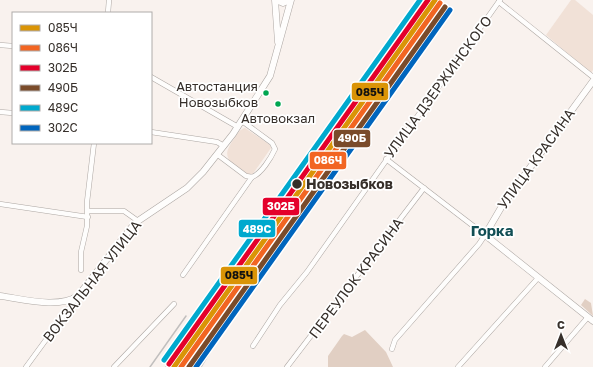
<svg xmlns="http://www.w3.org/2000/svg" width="593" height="367" viewBox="0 0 593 367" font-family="'Golos Text',sans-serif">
	<rect width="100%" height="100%" fill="#f9f2ee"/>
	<g fill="#f1e1d7">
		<polygon points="571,0 575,0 593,15 593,70 591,73 546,35"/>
		<path d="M 245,128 L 270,145 L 271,148 L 252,175 L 248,175 C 231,162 219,159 234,139 C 237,134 240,129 245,128 Z"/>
	</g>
	<g fill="#e1cfc3">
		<polygon points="585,299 591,303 593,316 581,305"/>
		<polygon points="365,330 386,352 393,367 328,367 328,356 342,336 344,334 352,337"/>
	</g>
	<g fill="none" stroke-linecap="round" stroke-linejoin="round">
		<g stroke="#ada7a3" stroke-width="5.5">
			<g id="street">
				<polyline points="499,2 593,77"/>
				<polyline points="108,13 109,0"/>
				<polyline points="0,45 13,46"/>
				<polyline points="151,77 238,127"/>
				<polyline points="0,112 13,113"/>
				<polyline points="151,132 217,142 224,146"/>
				<path d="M 218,155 L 246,176 L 252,177 C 261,174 271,158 275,149 L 272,143 L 242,121"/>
				<polyline points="386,159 485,235 479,244 395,340 392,349"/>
				<polyline points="0,204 88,217"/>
				<polyline points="88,211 124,211 138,221"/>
				<polyline points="81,270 81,252 87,226 87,202 94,143"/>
				<polyline points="183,275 252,177"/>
				<polyline points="253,346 280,305 307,272 500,0"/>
				<polyline points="26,367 78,296"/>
				<polyline points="114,367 174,304"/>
				<polyline points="287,367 424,188"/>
				<polyline points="458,367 538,278"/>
				<polyline points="545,367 588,317"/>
			</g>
		</g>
		<g stroke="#ada7a3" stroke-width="7">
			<g id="secondary">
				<polyline points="275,0 278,42"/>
				<polyline points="276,0 283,3 290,0"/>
				<polyline points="593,81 502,206 485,235 593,321"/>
				<path d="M 0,296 C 23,299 58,309 78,296 L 135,223 L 187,188 L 203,172 L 233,134 L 270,76 L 291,0"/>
			</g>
		</g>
		<use href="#street" stroke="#fefdfc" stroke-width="4.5"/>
		<use href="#secondary" stroke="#fefdfc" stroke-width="6"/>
		<g stroke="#c1bfbe" stroke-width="1.5">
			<polyline points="331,123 418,0"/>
			<polyline points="150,367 186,316"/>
			<polyline points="166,367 427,0"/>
			<polyline points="201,367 224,329"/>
		</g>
		<g stroke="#fff" stroke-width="8">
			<polyline id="rail-1" points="174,367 435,0"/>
		</g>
		<g stroke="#fff" stroke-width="8">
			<polyline id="rail-2" points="181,367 440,3"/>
		</g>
		<g stroke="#fff" stroke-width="8">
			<polyline id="rail-3" points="169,364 428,0"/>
		</g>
		<g stroke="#fff" stroke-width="8">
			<polyline id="rail-4" points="189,367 445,7"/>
		</g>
		<g stroke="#fff" stroke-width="8">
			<polyline id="rail-5" points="164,360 420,0"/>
		</g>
		<g stroke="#fff" stroke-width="8">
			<polyline id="rail-6" points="196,367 450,10"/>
		</g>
		<use href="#rail-1" stroke="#da9406" stroke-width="5"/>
		<use href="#rail-2" stroke="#f26522" stroke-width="5"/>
		<use href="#rail-3" stroke="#e4002b" stroke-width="5"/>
		<use href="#rail-4" stroke="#7a4b2a" stroke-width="5"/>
		<use href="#rail-5" stroke="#00a9ce" stroke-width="5"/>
		<use href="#rail-6" stroke="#0065bd" stroke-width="5"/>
	</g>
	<g fill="#00a651" stroke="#fff" stroke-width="1.5">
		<circle cx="266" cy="93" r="3.5"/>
		<circle cx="278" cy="104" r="3.5"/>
	</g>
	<circle fill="#362f2a" stroke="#fff" stroke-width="1.5" cx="297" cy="184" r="5.5"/>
	<g text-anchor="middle" stroke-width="3.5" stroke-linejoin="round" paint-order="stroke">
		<g font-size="13" fill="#362f2a" stroke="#fff" text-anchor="end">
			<text x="258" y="91">Автостанция<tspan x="258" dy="16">Новозыбков</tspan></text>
			<text x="278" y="123" text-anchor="middle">Автовокзал</text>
		</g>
		<g font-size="14" fill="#362f2a" stroke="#fff">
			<text transform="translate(438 87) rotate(-54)" y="5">УЛИЦА ДЗЕРЖИНСКОГО</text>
			<text transform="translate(536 159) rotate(-54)" y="5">УЛИЦА КРАСИНА</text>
			<text transform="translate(356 278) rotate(-53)" y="5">ПЕРЕУЛОК КРАСИНА</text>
			<text transform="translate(92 281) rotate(-52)" y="5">ВОКЗАЛЬНАЯ УЛИЦА</text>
		</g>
		<g font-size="14" font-weight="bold" fill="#362f2a" stroke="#fff" text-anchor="start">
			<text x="306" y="189">Новозыбков</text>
		</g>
		<g font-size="15" font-weight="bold" fill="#114e54" stroke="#fff">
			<text x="492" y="236">Горка</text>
		</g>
	</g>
	<g stroke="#fff" stroke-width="1.5">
		<rect x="351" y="82" width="38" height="19" rx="4" fill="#da9406"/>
		<rect x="333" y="129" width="38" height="19" rx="4" fill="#7a4b2a"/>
		<rect x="309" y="151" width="38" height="19" rx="4" fill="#f26522"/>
		<rect x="262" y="197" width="38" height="19" rx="4" fill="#e4002b"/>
		<rect x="238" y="219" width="38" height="19" rx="4" fill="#00a9ce"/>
		<rect x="220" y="266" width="38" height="19" rx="4" fill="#da9406"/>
	</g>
	<g font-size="11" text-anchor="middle" font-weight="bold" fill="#fff">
		<text x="352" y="142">490Б</text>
		<text x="328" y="164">086Ч</text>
		<text x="281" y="210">302Б</text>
		<text x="257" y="233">489С</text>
	</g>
	<g font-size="11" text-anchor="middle" font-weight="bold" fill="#111">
		<text x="370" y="96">085Ч</text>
		<text x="239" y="279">085Ч</text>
	</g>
	<rect x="12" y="12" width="140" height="132" fill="#ffffff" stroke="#afacaa"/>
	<rect x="20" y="25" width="20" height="6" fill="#da9406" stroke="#afacaa"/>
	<text x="48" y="32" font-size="12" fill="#362f2a">085Ч</text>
	<rect x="20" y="45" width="20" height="6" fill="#f26522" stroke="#afacaa"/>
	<text x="48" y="52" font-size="12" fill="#362f2a">086Ч</text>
	<rect x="20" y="65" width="20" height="6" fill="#e4002b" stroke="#afacaa"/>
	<text x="48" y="72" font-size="12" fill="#362f2a">302Б</text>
	<rect x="20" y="85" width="20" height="6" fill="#7a4b2a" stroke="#afacaa"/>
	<text x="48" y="92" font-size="12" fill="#362f2a">490Б</text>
	<rect x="20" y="105" width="20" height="6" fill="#00a9ce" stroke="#afacaa"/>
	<text x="48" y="112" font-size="12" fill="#362f2a">489С</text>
	<rect x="20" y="125" width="20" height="6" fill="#0065bd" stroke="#afacaa"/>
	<text x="48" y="132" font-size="12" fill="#362f2a">302С</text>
	<g transform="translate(561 335)" stroke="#ffffff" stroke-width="3" paint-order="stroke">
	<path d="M0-3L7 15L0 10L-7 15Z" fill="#362f2a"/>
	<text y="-6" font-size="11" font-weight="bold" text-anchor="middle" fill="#362f2a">С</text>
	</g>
</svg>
